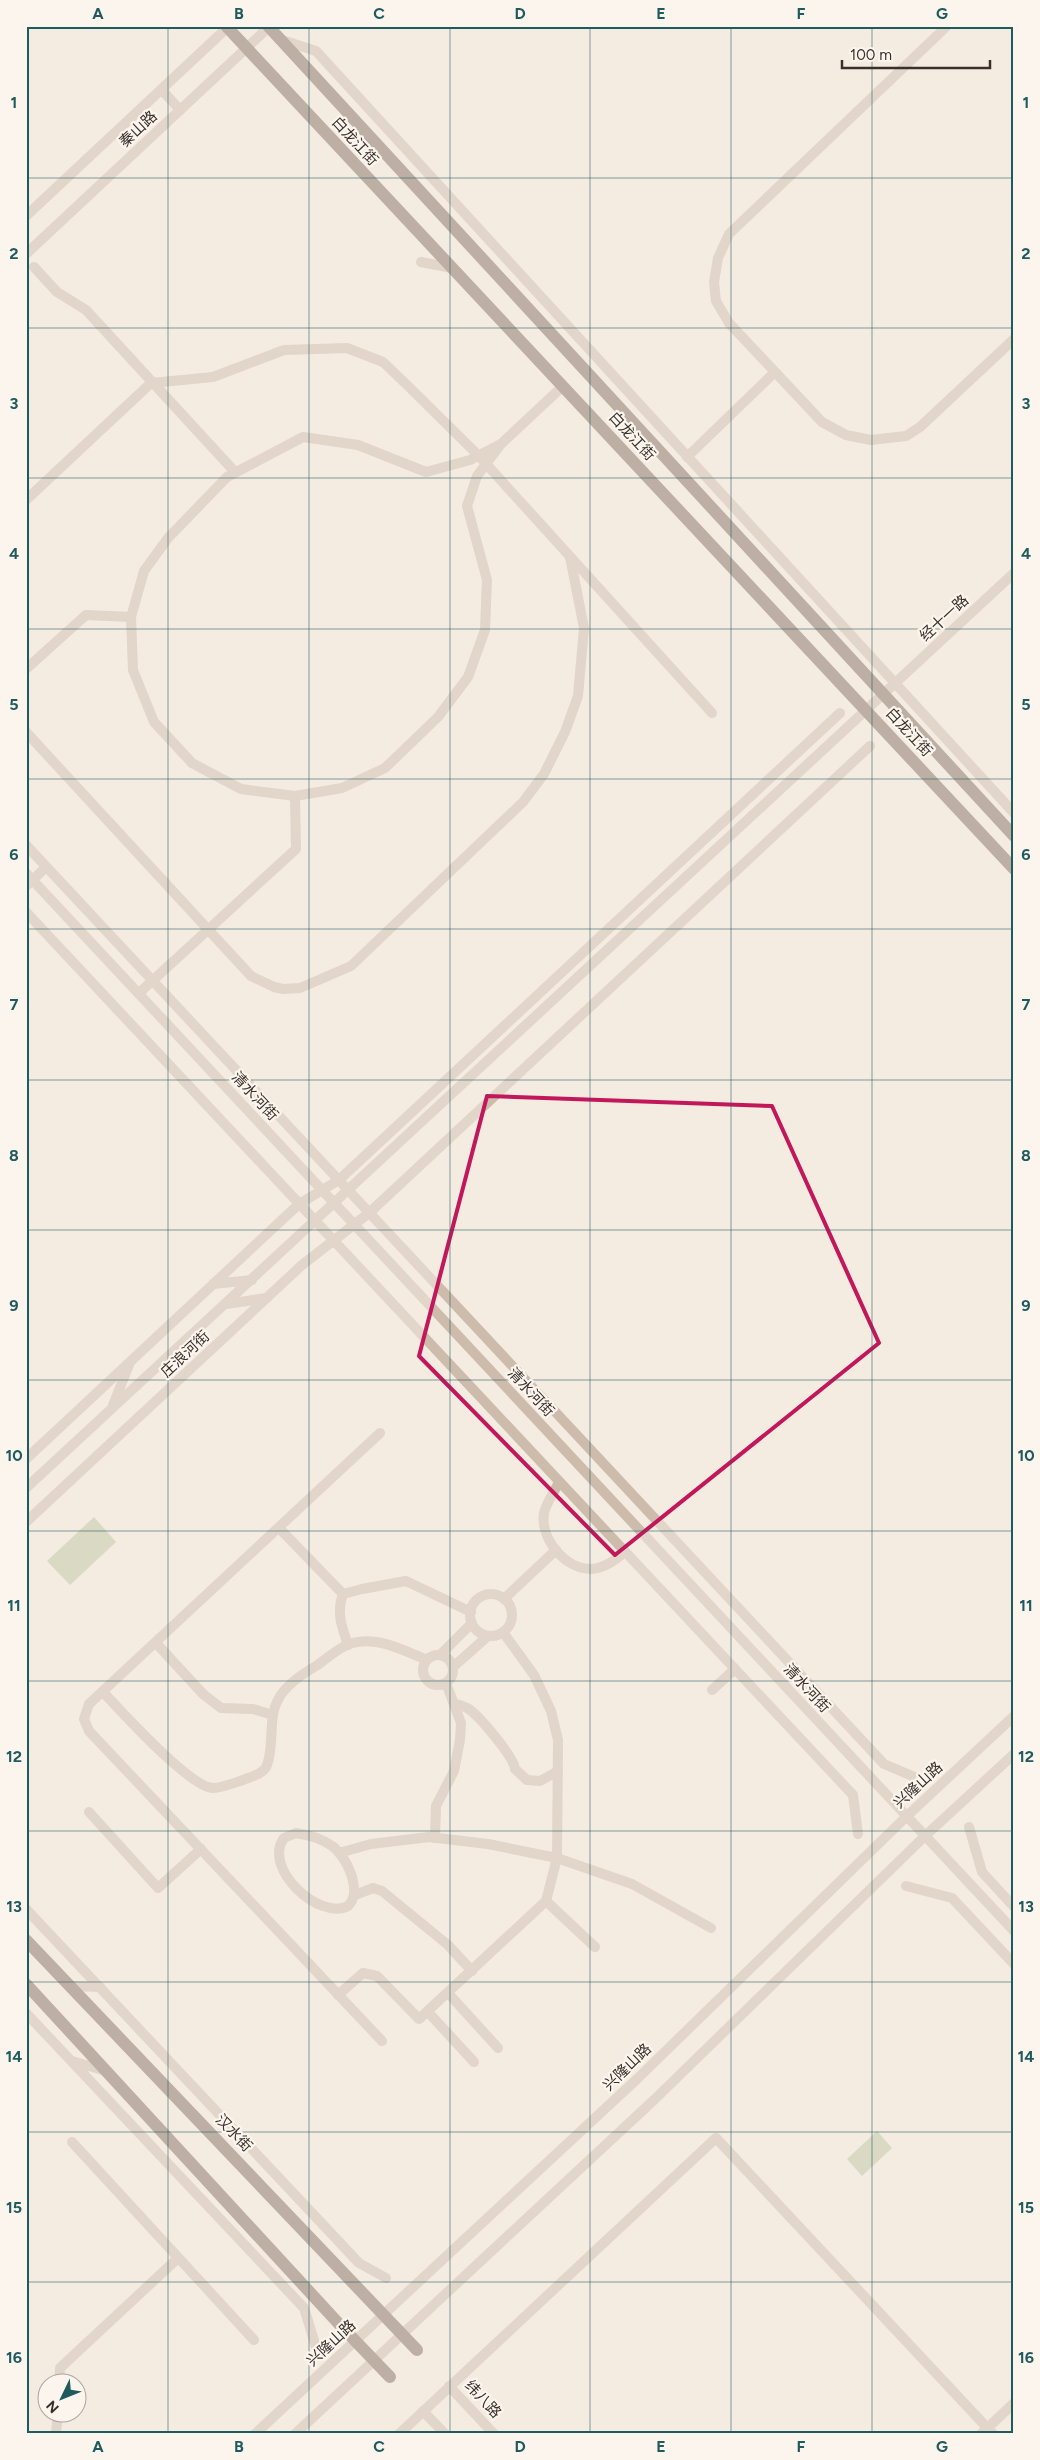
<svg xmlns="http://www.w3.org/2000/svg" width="1040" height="2460" viewBox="0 0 1040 2460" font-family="Figtree,'Noto Sans SC',sans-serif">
	<rect width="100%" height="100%" fill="#f4ebe1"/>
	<g fill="#b8c4a0">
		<polygon points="94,1517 116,1542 70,1585 47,1561"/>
		<polygon points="877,2131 892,2148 862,2176 847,2159"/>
	</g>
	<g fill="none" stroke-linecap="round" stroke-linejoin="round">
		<g stroke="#cdbbac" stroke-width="10">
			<polyline points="947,26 729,234 718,258 714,282 716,301 729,323 822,422 846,435 871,440 906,436 920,427 1014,339"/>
			<polyline points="282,40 316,51 1014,813"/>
			<polyline points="162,90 180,110"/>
			<polyline points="26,216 229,26"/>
			<polyline points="26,254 270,26"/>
			<polyline points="421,262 452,268"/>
			<polyline points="34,267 57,292 86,310 235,472"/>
			<polyline points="501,444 470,460 426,472 358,445 303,437 227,477 168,538 144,571 131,617 133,670 154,722 192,763 241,789 295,796 342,788 385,768 438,717 468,677 485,630 487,580 467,506 477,476 501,444 563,386"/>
			<polyline points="687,457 775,372"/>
			<polyline points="26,500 151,383 213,377 284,350 347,348 383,362 406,384 478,455 712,713"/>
			<polyline points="26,669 86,615 131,617"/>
			<polyline points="26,732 251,976 274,987 283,989 300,988 351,966 523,802 544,774 565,732 578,696 584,628 570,557"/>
			<polyline points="26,845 884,1764 917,1778"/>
			<polyline points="26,873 1014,1931"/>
			<polyline points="26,886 46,867"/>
			<polyline points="26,912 853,1795 858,1834"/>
			<polyline points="139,993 296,849 295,796"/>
			<polyline points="213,1284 252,1280"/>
			<polyline points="226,1304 267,1298"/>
			<polyline points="113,1405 129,1365"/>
			<polyline points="380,1433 89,1704 84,1719 89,1731 382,2041"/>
			<polyline points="26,1459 299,1204 339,1180 840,713"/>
			<path d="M 559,1482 C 555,1491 546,1503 544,1513 C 540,1539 565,1569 591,1569 C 605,1568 615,1560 625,1552"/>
			<polyline points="26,1488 1014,573"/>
			<polyline points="26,1522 302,1265 369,1213 870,746"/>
			<polyline points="279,1528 343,1594"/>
			<polyline points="343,1594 362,1589 406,1581 471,1612"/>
			<path d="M 343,1594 C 336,1613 342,1627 348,1645"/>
			<circle cx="491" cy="1615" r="21"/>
			<polyline points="504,1599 556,1550"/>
			<polyline points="156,1643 203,1694 221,1708 253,1709 273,1715"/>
			<circle cx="438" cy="1670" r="15"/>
			<polyline points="440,1655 472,1623"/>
			<polyline points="453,1667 488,1636"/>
			<polyline points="712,1690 735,1669"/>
			<path d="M 103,1692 C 121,1711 189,1787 213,1788 C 222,1788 234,1783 243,1780 C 251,1777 264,1774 267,1765 C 275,1744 267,1718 279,1698 C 286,1685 304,1673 316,1666 C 326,1659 336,1650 347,1645 C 375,1634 402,1650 427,1660"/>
			<path d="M 456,1704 C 459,1705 464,1706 467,1708 C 478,1714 514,1757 515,1769 L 527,1780 L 540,1781 L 558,1771"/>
			<polyline points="89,1812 158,1888 201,1849"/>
			<polyline points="969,1827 982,1872 1014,1907"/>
			<path d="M 296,1833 C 310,1835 321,1838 332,1846 C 347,1856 363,1892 348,1906 C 319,1921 262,1868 284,1838 Z"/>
			<polyline points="435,1838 436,1806 454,1771 460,1740 461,1723 446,1683"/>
			<polyline points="339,1853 371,1844 429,1837 488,1844 557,1858 632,1884 711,1928"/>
			<polyline points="906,1886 952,1898 1014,1964"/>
			<polyline points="355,1895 373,1888 382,1891 448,1945 472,1971"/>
			<polyline points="546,1901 595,1947"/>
			<polyline points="26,1909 359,2263 386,2278"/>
			<polyline points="71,1986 100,1987"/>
			<polyline points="448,1993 498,2048"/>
			<polyline points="338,1995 363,1973 377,1976 419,2019 546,1901 557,1858 558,1740 551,1711 534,1675 503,1632"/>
			<polyline points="428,2012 474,2062"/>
			<polyline points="26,2013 304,2308 316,2347"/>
			<polyline points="72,2061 106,2071"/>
			<polyline points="72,2142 254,2340"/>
			<polyline points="59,2382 60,2368 177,2259"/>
			<polyline points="449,2386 494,2434"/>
			<polyline points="423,2411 445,2434"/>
			<polyline points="56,2434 58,2412"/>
			<polyline points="255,2434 637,2079 907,1816 1014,1716"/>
			<polyline points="295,2434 655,2099 925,1836 1014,1754"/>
			<polyline points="399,2434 716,2138 993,2434"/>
			<polyline points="981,2434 1014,2403"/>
		</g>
		<g stroke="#7d675c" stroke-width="12">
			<polyline points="226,26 1014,869"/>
			<polyline points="268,26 1014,836"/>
			<polyline points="26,1940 417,2350"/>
			<polyline points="26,1984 340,2325 390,2377"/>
		</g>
	</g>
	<path d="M0 0H1040V2460H0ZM 487,1096 L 772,1106 L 879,1343 L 615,1555 L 419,1356 Z" fill="#f4ebe1" fill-opacity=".55" fill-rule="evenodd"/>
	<path fill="none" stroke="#c2185b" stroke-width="4" stroke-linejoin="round" d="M 487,1096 L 772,1106 L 879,1343 L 615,1555 L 419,1356 Z"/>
	<path fill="none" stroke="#1f5a5e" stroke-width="1" stroke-opacity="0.55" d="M 168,26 L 168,2434M 309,26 L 309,2434M 450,26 L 450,2434M 590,26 L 590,2434M 731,26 L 731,2434M 872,26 L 872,2434M 26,178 L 1014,178M 26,328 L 1014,328M 26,478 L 1014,478M 26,629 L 1014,629M 26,779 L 1014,779M 26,929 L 1014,929M 26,1080 L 1014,1080M 26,1230 L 1014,1230M 26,1380 L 1014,1380M 26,1531 L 1014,1531M 26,1681 L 1014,1681M 26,1831 L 1014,1831M 26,1982 L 1014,1982M 26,2132 L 1014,2132M 26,2282 L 1014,2282"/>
	<g text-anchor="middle" stroke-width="4.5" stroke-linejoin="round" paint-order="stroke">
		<g font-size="15" fill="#3b302b" stroke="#fbf5ee">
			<text transform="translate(138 129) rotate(-43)" y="5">秦山路</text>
			<text transform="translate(355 141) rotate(47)" y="5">白龙江街</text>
			<text transform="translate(632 436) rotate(47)" y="5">白龙江街</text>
			<text transform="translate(944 618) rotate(-43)" y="5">经十一路</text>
			<text transform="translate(909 732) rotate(47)" y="5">白龙江街</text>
			<text transform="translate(255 1096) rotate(47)" y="5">清水河街</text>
			<text transform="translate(185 1354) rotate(-43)" y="5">庄浪河街</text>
			<text transform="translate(531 1392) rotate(47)" y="5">清水河街</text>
			<text transform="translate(807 1688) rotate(47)" y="5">清水河街</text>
			<text transform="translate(918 1785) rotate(-43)" y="5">兴隆山路</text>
			<text transform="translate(627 2067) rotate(-44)" y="5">兴隆山路</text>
			<text transform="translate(234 2133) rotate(46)" y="5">汉水街</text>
			<text transform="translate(331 2343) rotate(-43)" y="5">兴隆山路</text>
			<text transform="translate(483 2399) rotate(47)" y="5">纬八路</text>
		</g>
	</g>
	<rect width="1040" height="2460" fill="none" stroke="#fbf5ee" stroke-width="55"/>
	<g transform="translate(62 2398) rotate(227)"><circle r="24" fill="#fbf5ee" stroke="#aea6a0"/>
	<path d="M0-4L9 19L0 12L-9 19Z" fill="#1f5a5e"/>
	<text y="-8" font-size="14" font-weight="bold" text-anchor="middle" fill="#3b302b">N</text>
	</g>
	<path d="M842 60v8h148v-8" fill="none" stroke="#3b302b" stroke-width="2.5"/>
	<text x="850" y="60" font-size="15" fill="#3b302b" stroke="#fbf5ee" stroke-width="4" paint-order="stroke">100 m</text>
	<rect x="28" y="28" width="984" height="2404" fill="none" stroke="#1f5a5e" stroke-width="2"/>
	<g font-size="16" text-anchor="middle" font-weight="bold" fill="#1f5a5e">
		<text x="98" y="19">A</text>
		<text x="239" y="19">B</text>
		<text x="379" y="19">C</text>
		<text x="520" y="19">D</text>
		<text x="661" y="19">E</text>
		<text x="801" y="19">F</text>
		<text x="942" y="19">G</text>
		<text x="14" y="108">1</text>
		<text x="1026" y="108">1</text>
		<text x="14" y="259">2</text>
		<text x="1026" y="259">2</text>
		<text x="14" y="409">3</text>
		<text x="1026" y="409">3</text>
		<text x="14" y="559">4</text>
		<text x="1026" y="559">4</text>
		<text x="14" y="710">5</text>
		<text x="1026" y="710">5</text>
		<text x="14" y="860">6</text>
		<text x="1026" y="860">6</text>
		<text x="14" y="1010">7</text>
		<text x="1026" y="1010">7</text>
		<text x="14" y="1161">8</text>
		<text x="1026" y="1161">8</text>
		<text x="14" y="1311">9</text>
		<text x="1026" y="1311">9</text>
		<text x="14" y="1461">10</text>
		<text x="1026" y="1461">10</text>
		<text x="14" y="1611">11</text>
		<text x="1026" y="1611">11</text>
		<text x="14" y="1762">12</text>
		<text x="1026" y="1762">12</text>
		<text x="14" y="1912">13</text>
		<text x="1026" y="1912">13</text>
		<text x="14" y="2062">14</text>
		<text x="1026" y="2062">14</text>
		<text x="14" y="2213">15</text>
		<text x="1026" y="2213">15</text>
		<text x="14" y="2363">16</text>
		<text x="1026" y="2363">16</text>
		<text x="98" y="2452">A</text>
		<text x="239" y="2452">B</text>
		<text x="379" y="2452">C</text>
		<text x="520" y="2452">D</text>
		<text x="661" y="2452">E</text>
		<text x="801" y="2452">F</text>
		<text x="942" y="2452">G</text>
	</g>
</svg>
